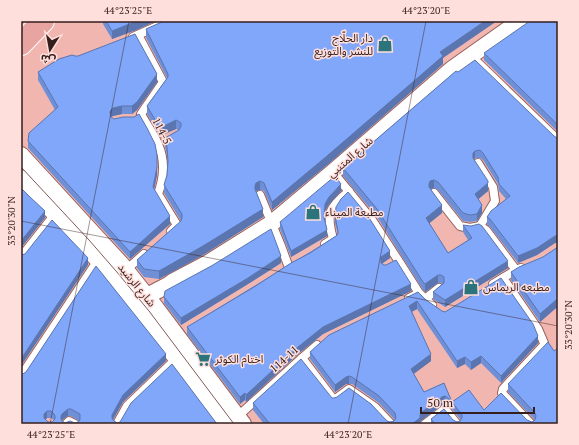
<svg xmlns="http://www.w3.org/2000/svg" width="579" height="445" viewBox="0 0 579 445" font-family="'PT Serif','Noto Sans Arabic',serif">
	<rect width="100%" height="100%" fill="#f2b6b0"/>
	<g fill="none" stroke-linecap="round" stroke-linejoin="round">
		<g stroke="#96615d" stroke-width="10">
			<g id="lane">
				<path d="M 138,35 L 163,82 L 141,114 C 146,124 154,134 158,144 C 165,160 164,178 158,194 L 177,225 L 171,231"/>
				<polyline points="133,37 169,21"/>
				<polyline points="471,56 558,140"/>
				<polyline points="478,163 493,187 495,201 480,226"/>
				<polyline points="333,172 372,220 398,260 419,293"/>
				<polyline points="434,193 460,226 470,228 480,226 486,230 516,270"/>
				<polyline points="260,195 281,246 288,265"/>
				<path d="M 325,244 L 333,239 C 326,214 328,208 349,191"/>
				<polyline points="21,257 55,214"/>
				<polyline points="126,270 144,254"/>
				<polyline points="503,278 538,329 544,343 544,345 503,389 502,393 531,424"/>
				<polyline points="493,284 516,270 521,268"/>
				<polyline points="409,298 419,293 432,305"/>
				<polyline points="425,299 439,288"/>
				<polyline points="302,358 334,400 349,389 375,407 391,424"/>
				<polyline points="21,376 98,260"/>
				<polyline points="237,417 302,358 317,345"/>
				<polyline points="66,424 69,421 75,424"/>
				<polyline points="117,424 127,406 176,359"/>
				<polyline points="425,424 445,409 457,424"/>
			</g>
		</g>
		<g stroke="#96615d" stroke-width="18">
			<g id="street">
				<polyline points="21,155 122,265 156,308 243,424"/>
				<path d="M 21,178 C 51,210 82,241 110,274 C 151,323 188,374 226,424"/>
				<polyline points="172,282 208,263 272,223 333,172 452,69 520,21"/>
				<polyline points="147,296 170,284"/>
			</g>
		</g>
		<g stroke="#fff" stroke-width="24">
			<polyline id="primary" points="21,44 43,21"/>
		</g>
		<use href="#lane" stroke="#fff" stroke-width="8"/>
		<use href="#street" stroke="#fff" stroke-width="16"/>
		<use href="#primary" stroke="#e7a4a0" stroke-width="22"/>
		<polyline stroke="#815c58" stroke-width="1" points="21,167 89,240 116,271 149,311 234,424"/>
	</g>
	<g fill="#6f90d7" fill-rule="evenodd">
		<polygon points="103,21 156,21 136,30 112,39 103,24"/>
		<polygon points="558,21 558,132 484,60 484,53"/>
		<polygon points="146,29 443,58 443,64 327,165 272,210 264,191 260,190 256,191 263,217 203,255 159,279 144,277 137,268 137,260 181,221 164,193 164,185 167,175 168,165 167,156 165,147 165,138 179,130 176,129 160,136 147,114 147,106 167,78 146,38"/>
		<polygon points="75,56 157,82 137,110 132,114 122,114 113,116 111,117 157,175 154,189 170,224 130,259 28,148 28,141 55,110 38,80 38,72"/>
		<polygon points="456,71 555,243 537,255 518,263 490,227 487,224 487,217 506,199 499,191 498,184 483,160 480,158 475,158 474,160 488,191 478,199 482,213 477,221 470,222 463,221 438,190 434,188 430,189 442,213 429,223 448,253 468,240 463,232 463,225 508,268 445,307 433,299 433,292 442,284 441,283 438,283 425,292 423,290 377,217 343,176 343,168"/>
		<polygon points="341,191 329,204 325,211 324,219 327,236 291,257 280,229 280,222"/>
		<polygon points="335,216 390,258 382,264 411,291 323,334 298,354 246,402 245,400 240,404 187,334 187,327 336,236 338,235 335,223"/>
		<polygon points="558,247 558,310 556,308 540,322 511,280 511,272 543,257"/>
		<polygon points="281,263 248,284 181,325 164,303 164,297"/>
		<polygon points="418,292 426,300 442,311 538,343 501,383 481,363 471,370 465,364 457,368 417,309 412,312 431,361 413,374 424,392 444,383 452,402 452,409 447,404 445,404 442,405 422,420 420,422 420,424 264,424 253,410 253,403 332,398 390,422 394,421 395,420 379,403 352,384 346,384 335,392 310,359 310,352"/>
		<polygon points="554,351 558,424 431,424 431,419 453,420 457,422 460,421 461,420 452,409 452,402 532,422 535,420 508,392 508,384"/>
		<path d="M 166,361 L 123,402 L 113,420 L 117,423 L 21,424 L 21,375 ZM 68,416 L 71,416 L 79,421 L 78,422 L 75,423 L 65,423 L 62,421 L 62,420 ZM 47,418 L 51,418 L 54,420 L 52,422 L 48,422 L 45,420 Z"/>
	</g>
	<g fill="#5a75af">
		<polygon points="137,21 156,21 136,30 112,39 112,31"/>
		<polygon points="485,21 497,21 443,58 443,64 327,165 272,210 272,202 440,52"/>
		<polygon points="157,74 157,82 137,110 132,114 132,106"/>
		<polygon points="122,106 122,114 113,116 111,117 110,112 111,110 113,108"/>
		<polygon points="176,120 176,129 160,136 160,128"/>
		<polygon points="475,151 475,158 473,161 473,153"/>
		<polygon points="157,155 157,175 153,195 153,187"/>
		<polygon points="434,180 434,188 430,189 429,191 429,184 430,181"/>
		<polygon points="260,181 260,190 256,191 255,194 255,186 256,183"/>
		<polygon points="488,183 488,191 475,202 475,194"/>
		<polygon points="341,184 341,191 329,204 325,211 324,224 325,204 329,197"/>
		<polygon points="442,205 442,213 426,226 426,218"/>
		<polygon points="482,205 482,213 477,221 477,214"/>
		<polygon points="263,209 263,217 203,255 159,279 159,271"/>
		<polygon points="45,211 45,218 21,248 21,241"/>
		<polygon points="170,216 170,224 130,259 130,252"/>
		<polygon points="327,230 327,236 291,257 291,251"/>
		<polygon points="558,235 558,243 555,243 537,255 518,263 518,256 555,236"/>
		<polygon points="390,251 390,258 381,264 381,257"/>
		<polygon points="281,256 281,263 248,284 181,325 181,318"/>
		<polygon points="88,258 88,265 21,366 21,359"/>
		<polygon points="508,261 508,268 445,307 445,300"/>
		<polygon points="438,275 438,283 425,292 425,284"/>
		<polygon points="411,284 411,291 323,334 298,354 246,402 246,395 298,347 323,327"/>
		<polygon points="556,300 556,308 540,322 540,314"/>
		<polygon points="417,301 417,309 409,313 409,306"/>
		<polygon points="538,336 538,343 501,383 501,376"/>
		<polygon points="166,354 166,361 123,402 112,421 112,415 123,395"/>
		<polygon points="431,354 431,361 411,376 411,369"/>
		<polygon points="481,356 481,363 471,370 471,362"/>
		<polygon points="465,357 465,364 457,368 457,361"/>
		<polygon points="349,376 349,384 346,384 335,392 335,385 346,377"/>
		<polygon points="245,393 245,400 240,404 240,397"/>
		<polygon points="445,396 445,404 442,405 422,420 420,422 420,424 412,424 422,412 442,397"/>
		<polygon points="68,409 68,416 62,420 61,423 61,416 62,414"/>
		<polygon points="47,411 47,418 44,421 44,414"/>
	</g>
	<g fill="#81a7fa" stroke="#5a75af" fill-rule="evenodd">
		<polygon points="106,21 137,21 112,31"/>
		<polygon points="164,21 485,21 440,52 443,56 327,156 272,202 264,183 260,181 256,183 255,186 255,189 263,209 203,246 159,271 144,269 137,260 181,221 182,217 182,214 164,185 167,175 168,161 167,147 165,138 179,130 181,126 181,123 178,121 176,120 160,128 147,106 168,77 168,74 146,29"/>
		<polygon points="530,21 558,21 558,125 484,53"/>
		<polygon points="135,34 157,74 137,102 132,106 122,106 113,108 111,110 110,112 111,117 114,119 123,117 134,117 139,114 147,128 155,144 157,155 157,167 153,187 170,216 130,252 28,141 29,133 58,107 38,72 59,59 72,55 75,56 78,56"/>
		<polygon points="475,60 554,136 557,138 558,138 558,235 555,236 537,248 518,256 490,219 487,217 491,211 510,196 499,184 498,177 483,153 480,150 475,151 473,153 473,158 488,181 488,183 475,194 482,205 477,214 470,215 463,213 438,182 434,180 430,181 429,184 429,187 442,205 426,218 448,253 472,238 463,225 471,226 479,224 482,226 508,261 445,300 433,292 444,283 444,277 441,275 438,275 425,284 423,282 377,209 343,168 456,71 458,72"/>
		<polygon points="335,176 341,184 329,197 325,204 324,217 327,230 291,251 280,222"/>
		<polygon points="21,188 30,197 45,211 21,241"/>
		<polygon points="348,192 368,216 390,251 381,257 381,263 384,265 386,265 396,260 411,284 323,327 298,347 246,395 245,393 240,397 187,327 254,287 291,263 310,253 336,236 338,234 338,231 335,216 336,207 341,199"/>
		<polygon points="52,220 88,258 21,359 21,255 25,254"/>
		<polygon points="271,229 281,256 248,278 181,318 164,297 165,291 213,265"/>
		<polygon points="558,247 558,302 556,300 540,314 511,272 519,267 543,257"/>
		<path d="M 96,266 L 166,354 L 123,395 L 112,415 L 112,418 L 113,420 L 117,423 L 120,422 L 131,403 L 172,364 L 217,424 L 21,424 L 21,375 L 26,372 ZM 68,409 L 71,409 L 80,414 L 80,420 L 78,422 L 75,423 L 70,421 L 65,423 L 62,421 L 61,419 L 61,416 L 62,414 ZM 47,411 L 51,411 L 54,414 L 55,416 L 55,419 L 52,422 L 48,422 L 44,418 L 44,414 Z"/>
		<polygon points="501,278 533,324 538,336 501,376 481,356 471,362 465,357 457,361 417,301 409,306 431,354 411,369 424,392 444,383 452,402 447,397 445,396 442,397 422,412 420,415 420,418 412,424 270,424 253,403 301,359 332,398 334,398 337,397 349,388 371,404 387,421 390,422 394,421 396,418 395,413 379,396 352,377 349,376 346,377 335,385 310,352 329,335 418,292 426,300 442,311 445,312"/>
		<polygon points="548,342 554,351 558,348 558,424 435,424 431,419 444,409 453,420 457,422 460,421 462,418 462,415 452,402 469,390 484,410 501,393 527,420 532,422 535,420 536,416 535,413 508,384"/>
	</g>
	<path fill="none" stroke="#351f1d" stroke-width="1" stroke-opacity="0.45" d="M 21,221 L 558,326M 50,424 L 129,21M 348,424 L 426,21"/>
	<defs>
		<g id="shop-bare" transform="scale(1.2)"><path d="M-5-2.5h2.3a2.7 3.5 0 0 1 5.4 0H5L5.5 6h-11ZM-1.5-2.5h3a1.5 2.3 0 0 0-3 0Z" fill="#2b747c" stroke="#ffdfdc" stroke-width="2.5" paint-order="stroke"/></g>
		<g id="supermarket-bare" transform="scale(1.2)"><path d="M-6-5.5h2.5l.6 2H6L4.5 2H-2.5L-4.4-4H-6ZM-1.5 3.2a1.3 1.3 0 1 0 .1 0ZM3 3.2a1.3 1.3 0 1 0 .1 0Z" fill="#2b747c" stroke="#ffdfdc" stroke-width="2.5" paint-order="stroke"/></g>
	</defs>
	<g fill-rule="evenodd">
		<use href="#shop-bare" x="385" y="44"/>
		<use href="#shop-bare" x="313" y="212"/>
		<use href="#shop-bare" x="471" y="287"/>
		<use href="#supermarket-bare" x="203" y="359"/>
	</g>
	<g text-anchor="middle" stroke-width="3" stroke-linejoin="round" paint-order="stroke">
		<g font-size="11" fill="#351f1d" stroke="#ffdfdc" text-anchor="start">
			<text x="373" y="42" text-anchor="end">دار الحلّاج<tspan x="373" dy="13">للنشر والتوزيع</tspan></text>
			<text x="325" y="216">مطبعة الميناء</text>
			<text x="483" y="291">مطبعه الريماس</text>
			<text x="215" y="363">اختام الكوثر</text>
		</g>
		<g font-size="11" fill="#351f1d" stroke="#ffdfdc">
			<text transform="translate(162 131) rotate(63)" y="4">114-5</text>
			<text transform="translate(350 157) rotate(-41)" y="4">شارع المتنبي</text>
			<text transform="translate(137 285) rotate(51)" y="4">شارع الرشيد</text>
			<text transform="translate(284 359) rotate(-42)" y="4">114-11</text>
		</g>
	</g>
	<rect width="579" height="445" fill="none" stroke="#ffdfdc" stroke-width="44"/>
	<g transform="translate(50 50) rotate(191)" stroke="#ffdfdc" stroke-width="3" paint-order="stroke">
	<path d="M0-3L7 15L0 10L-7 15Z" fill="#351f1d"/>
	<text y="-6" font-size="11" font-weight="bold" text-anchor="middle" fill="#351f1d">ش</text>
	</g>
	<path d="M421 407v6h113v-6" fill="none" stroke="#351f1d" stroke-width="2"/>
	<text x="427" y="407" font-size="12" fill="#351f1d" stroke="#ffdfdc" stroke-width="3" paint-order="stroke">50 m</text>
	<rect x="22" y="22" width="535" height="401" fill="none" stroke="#351f1d" stroke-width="1.5"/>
	<g font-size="10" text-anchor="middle" fill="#351f1d">
		<text x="128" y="14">44°23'25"E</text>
		<text x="426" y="14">44°23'20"E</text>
		<text transform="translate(11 221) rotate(-90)" y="4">33°20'30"N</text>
		<text transform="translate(568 325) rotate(-90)" y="4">33°20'30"N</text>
		<text x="51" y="438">44°23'25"E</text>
		<text x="348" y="438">44°23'20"E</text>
	</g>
</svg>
